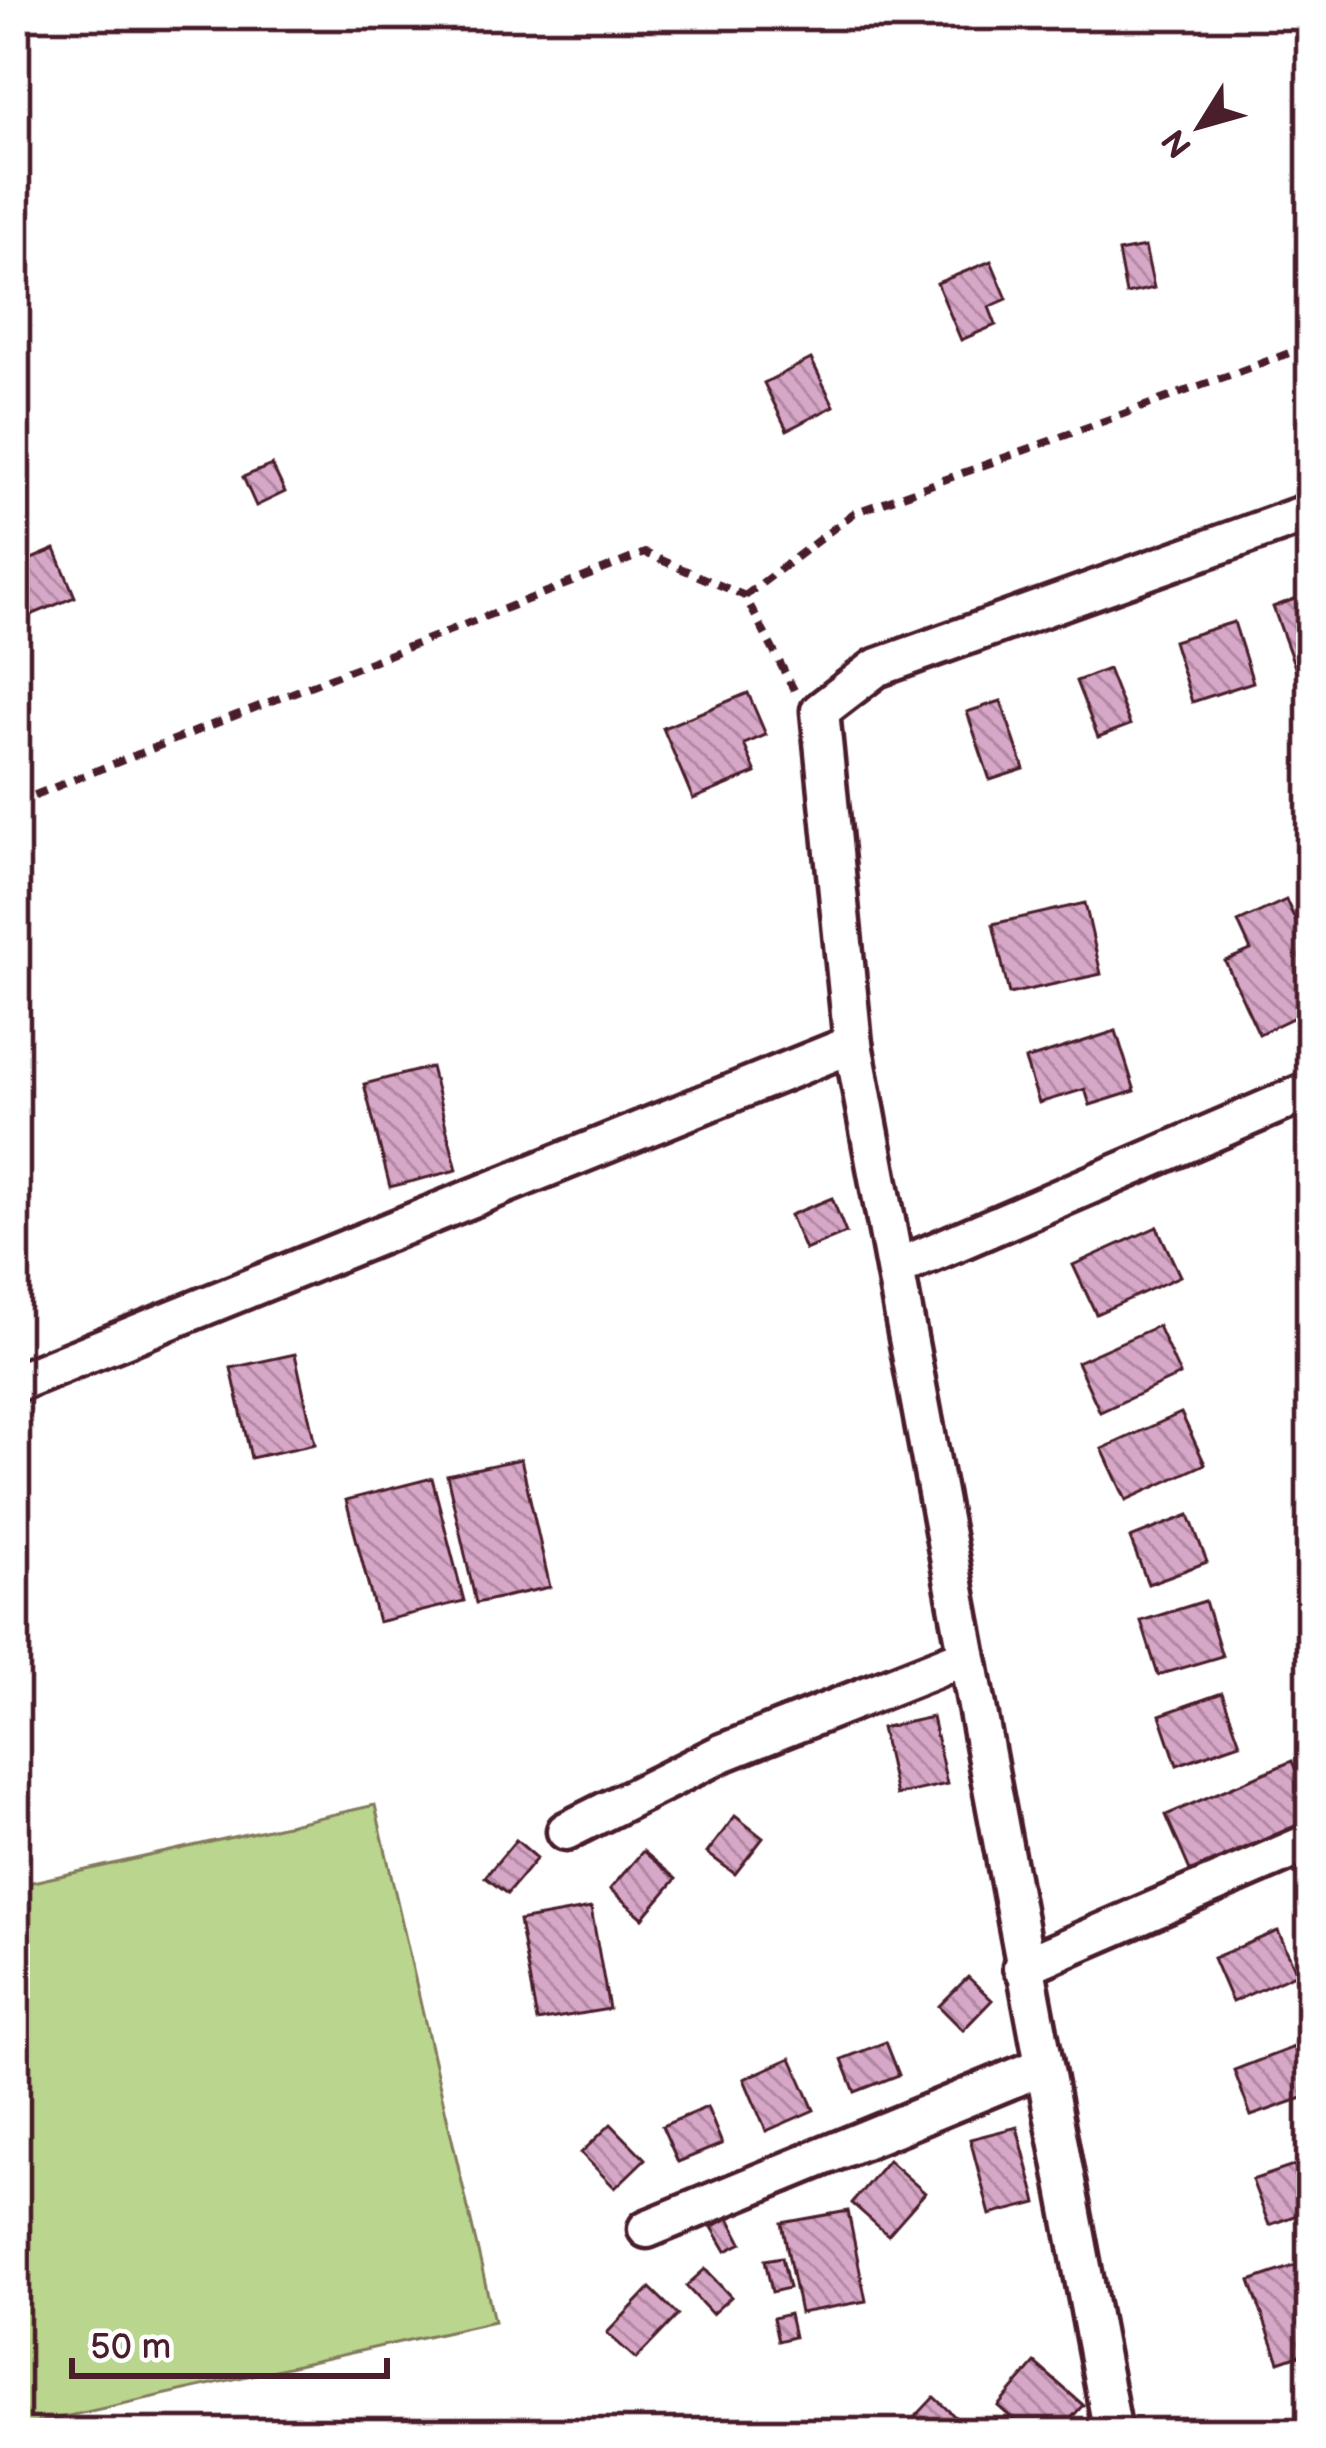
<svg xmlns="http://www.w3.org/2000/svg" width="1326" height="2448" viewBox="0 0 1326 2448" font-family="'Balsamiq Sans',sans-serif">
	<defs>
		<pattern id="building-back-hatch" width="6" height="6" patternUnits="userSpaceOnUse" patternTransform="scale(3)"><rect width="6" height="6" fill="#d7a7c7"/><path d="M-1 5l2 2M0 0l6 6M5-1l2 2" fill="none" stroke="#b087a2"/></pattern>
	</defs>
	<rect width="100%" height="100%" fill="#fff"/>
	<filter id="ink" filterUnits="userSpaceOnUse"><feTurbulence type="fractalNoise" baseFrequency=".00833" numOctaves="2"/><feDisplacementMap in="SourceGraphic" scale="24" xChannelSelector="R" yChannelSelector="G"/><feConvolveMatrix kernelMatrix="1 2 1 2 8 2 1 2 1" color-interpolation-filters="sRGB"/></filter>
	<g filter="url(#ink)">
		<polygon fill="#bad58d" stroke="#827a5c" stroke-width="3" points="375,1805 494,2321 15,2428 15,1886"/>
		<g fill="url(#building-back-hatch)" stroke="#4a1f2b" stroke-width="3">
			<polygon points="1145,247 1154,288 1126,294 1118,252"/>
			<polygon points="991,261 1007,299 989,307 996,325 961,340 937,283"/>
			<polygon points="811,359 834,406 787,430 764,383"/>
			<polygon points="272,465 285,492 256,506 243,477"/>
			<polygon points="55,549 75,597 31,615 15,566"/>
			<polygon points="1311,593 1311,673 1299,678 1273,607"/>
			<polygon points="1234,622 1253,682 1192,702 1173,641"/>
			<polygon points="1108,669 1130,725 1098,737 1076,681"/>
			<polygon points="748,693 766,735 744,744 756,773 693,799 663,728"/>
			<polygon points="1001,701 1024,769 990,780 967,712"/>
			<polygon points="1286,900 1311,953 1311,1009 1259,1034 1225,961 1251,950 1238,922"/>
			<polygon points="1085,903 1101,974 1009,994 993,924"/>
			<polygon points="1116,1031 1135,1091 1090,1105 1085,1089 1039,1103 1025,1060"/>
			<polygon points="431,1067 457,1170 390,1187 364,1084"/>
			<polygon points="832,1198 846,1233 805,1250 790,1215"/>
			<polygon points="1157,1227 1180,1276 1096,1314 1073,1265"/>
			<polygon points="1158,1326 1180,1375 1100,1412 1077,1362"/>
			<polygon points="295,1354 315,1444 251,1458 231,1368"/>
			<polygon points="1181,1413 1205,1464 1126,1500 1102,1449"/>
			<polygon points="521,1459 550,1587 476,1603 447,1475"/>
			<polygon points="432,1478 464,1601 378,1622 346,1500"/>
			<polygon points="1189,1515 1207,1562 1148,1584 1130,1538"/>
			<polygon points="1205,1601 1222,1656 1158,1675 1141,1621"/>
			<polygon points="1222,1693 1240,1743 1177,1765 1160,1715"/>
			<polygon points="932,1717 947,1784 896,1795 881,1728"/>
			<polygon points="1292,1761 1311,1805 1311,1824 1192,1875 1166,1815"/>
			<polygon points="735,1816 763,1838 735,1874 707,1853"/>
			<polygon points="516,1840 537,1858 507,1894 485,1877"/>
			<polygon points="643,1851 676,1879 643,1918 610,1889"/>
			<polygon points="591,1908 609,2009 537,2021 519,1921"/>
			<polygon points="1278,1931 1297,1973 1232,2002 1213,1958"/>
			<polygon points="968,1977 992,2000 963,2030 939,2006"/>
			<polygon points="886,2042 899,2075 855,2092 842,2059"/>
			<polygon points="1294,2047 1311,2095 1251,2116 1234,2070"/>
			<polygon points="791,2058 814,2110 766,2131 744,2079"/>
			<polygon points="707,2107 722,2144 678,2162 662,2126"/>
			<polygon points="611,2124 645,2159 615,2188 581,2153"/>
			<polygon points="1017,2127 1037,2203 990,2215 970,2139"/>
			<polygon points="888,2160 925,2193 888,2235 852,2203"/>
			<polygon points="1305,2162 1311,2210 1269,2225 1252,2180"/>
			<polygon points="848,2211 866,2301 800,2313 782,2223"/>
			<polygon points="729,2218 742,2243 726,2251 712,2227"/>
			<polygon points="782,2257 789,2288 772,2292 765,2260"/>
			<polygon points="1311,2260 1311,2351 1279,2362 1250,2281"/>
			<polygon points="705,2269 731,2297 712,2314 686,2286"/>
			<polygon points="650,2288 678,2315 636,2359 607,2333"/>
			<polygon points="789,2314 794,2337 778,2341 773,2318"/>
			<polygon points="1035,2363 1083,2405 1058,2433 1029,2433 998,2406"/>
			<polygon points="934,2397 972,2433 902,2431"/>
		</g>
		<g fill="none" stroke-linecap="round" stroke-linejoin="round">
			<g stroke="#4a1f2b" stroke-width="45">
				<g id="minor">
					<polyline points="897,1268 1311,1090"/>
					<polyline points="15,1383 853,1044"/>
					<polyline points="566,1831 722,1753 967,1656"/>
					<polyline points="1022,1967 1311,1842"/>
					<polyline points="647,2229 1041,2067"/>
					<polyline points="1113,2433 853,1044 820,711 876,668 1311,512"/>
				</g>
			</g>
			<g stroke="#4a1f2b" stroke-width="8" stroke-dasharray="12 9" stroke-linecap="butt">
				<polyline points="745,596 854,513 1311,345"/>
				<polyline points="15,803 645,553 745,596 794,690"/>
			</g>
			<use href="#minor" stroke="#fff" stroke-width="36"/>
		</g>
	</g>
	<rect width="1326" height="2448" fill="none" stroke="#fff" stroke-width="60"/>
	<rect x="30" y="30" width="1266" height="2388" fill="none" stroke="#4a1f2b" stroke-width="4.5" filter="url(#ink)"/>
	<g transform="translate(1200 126) rotate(233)" stroke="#ffffff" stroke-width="9" paint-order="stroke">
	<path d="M0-9L21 45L0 30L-21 45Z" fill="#4a1f2b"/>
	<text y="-18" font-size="33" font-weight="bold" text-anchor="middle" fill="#4a1f2b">N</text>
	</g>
	<path d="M72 2358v18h315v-18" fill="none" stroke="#4a1f2b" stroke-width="6"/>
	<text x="90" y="2358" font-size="36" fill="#4a1f2b" stroke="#ffffff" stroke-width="9" paint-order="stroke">50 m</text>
</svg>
